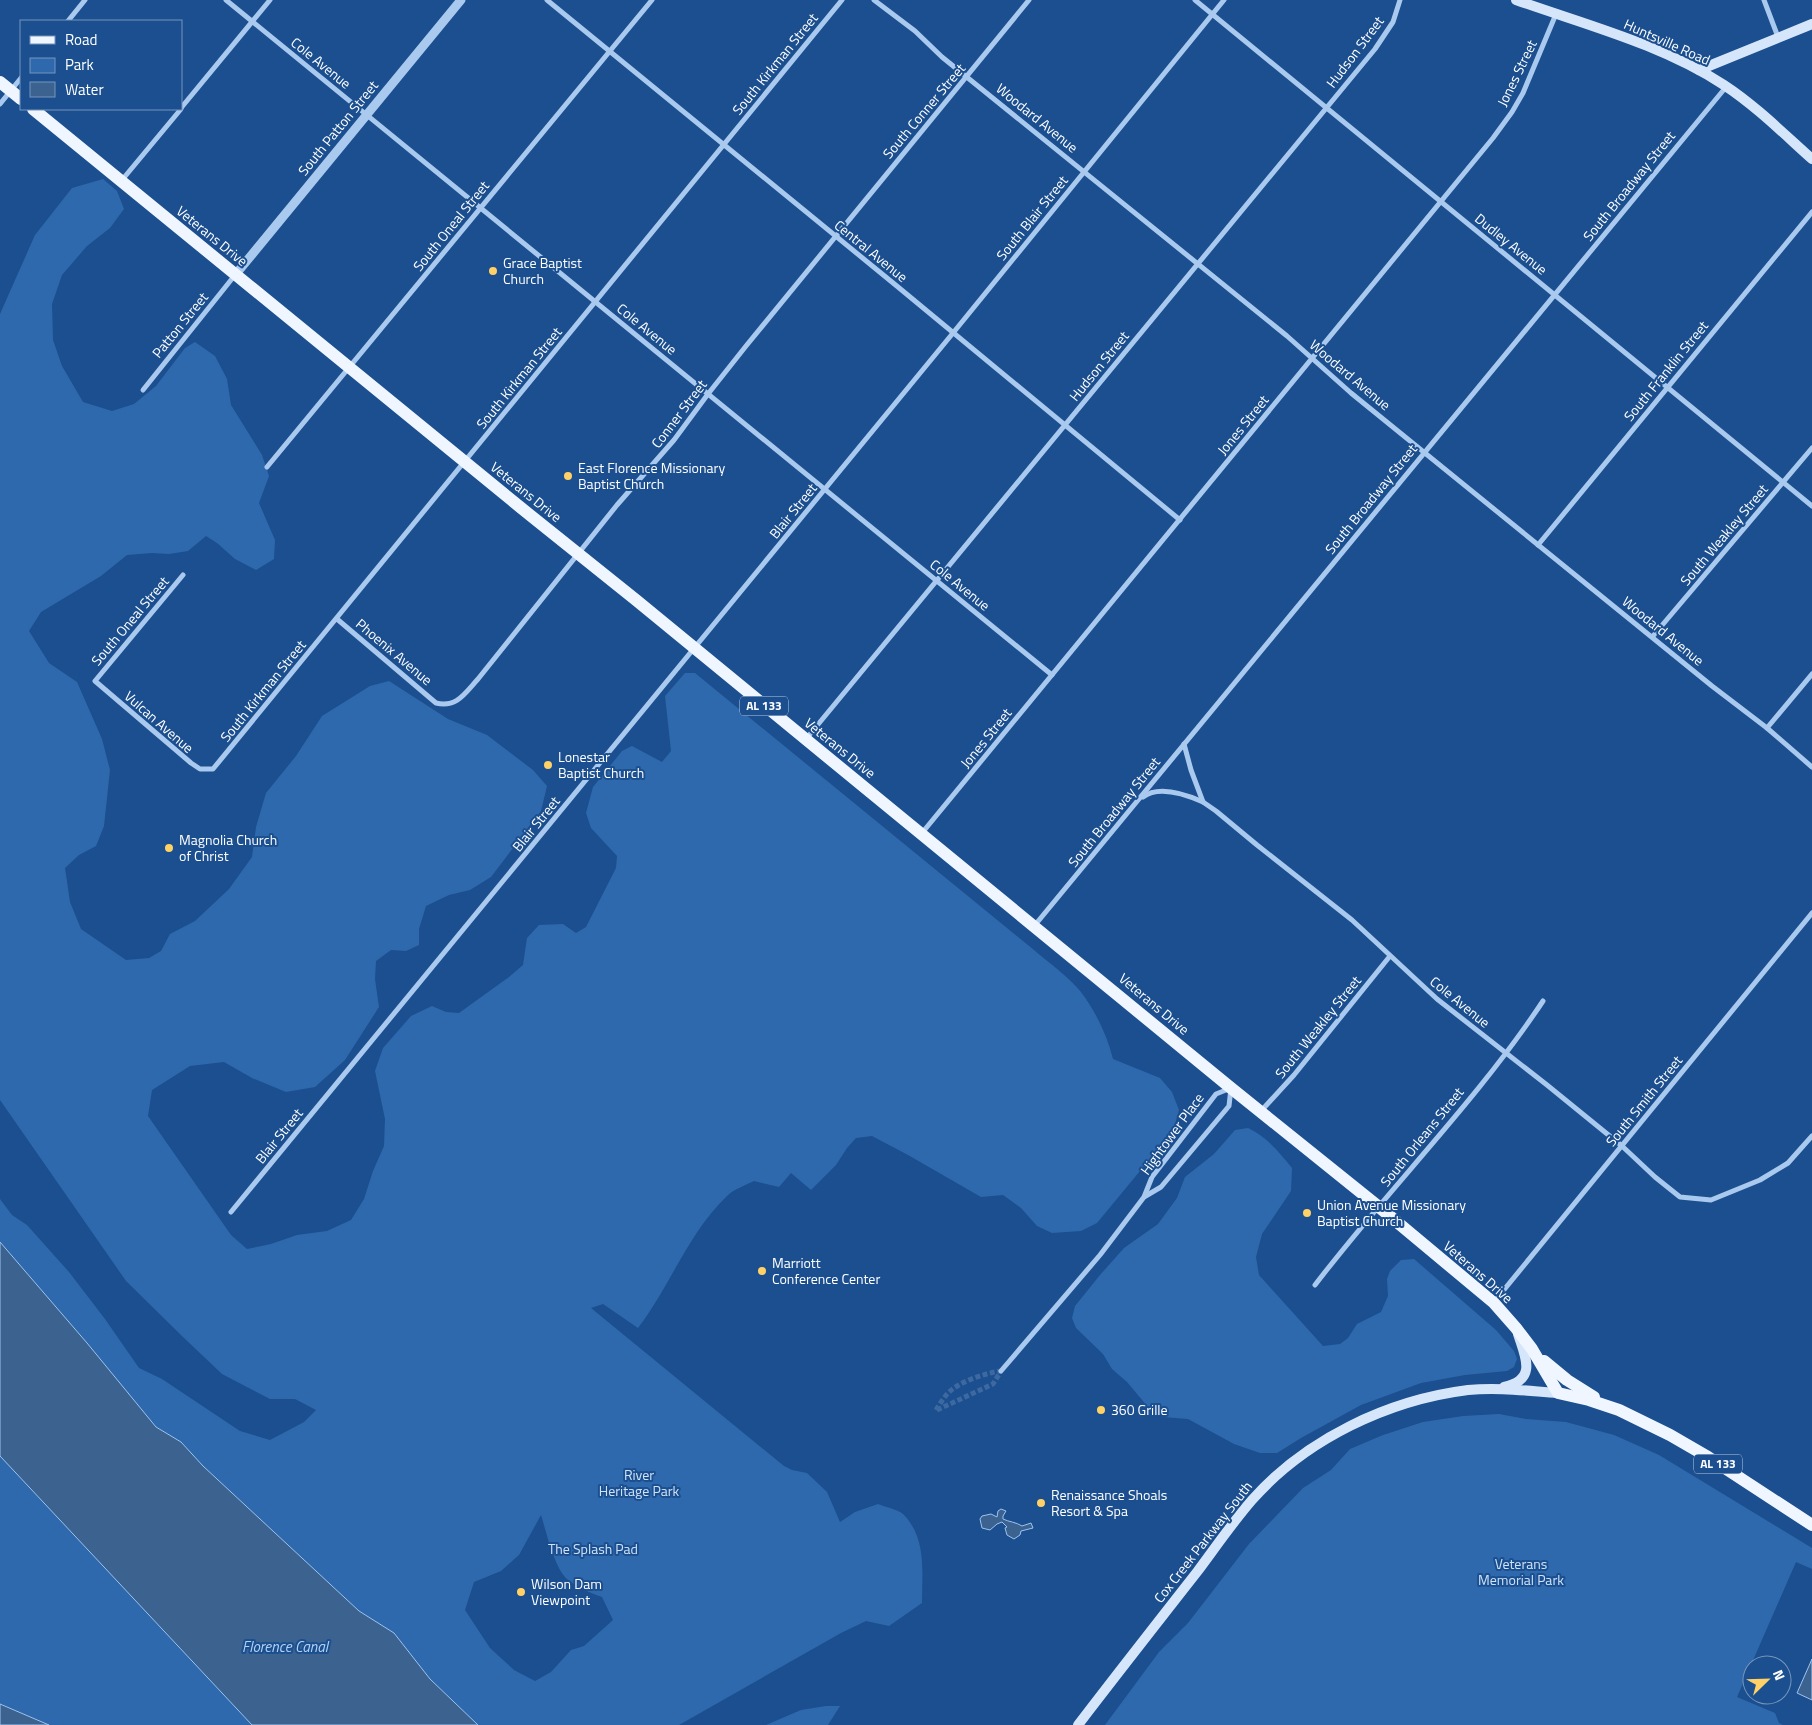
<svg xmlns="http://www.w3.org/2000/svg" width="1812" height="1725" viewBox="0 0 1812 1725" font-family="'Titillium Web',sans-serif">
	<rect width="100%" height="100%" fill="#1b4f8f"/>
	<g fill="#2e69ad" fill-rule="evenodd">
		<path d="M 103,179 L 117,191 L 124,209 L 110,228 L 87,246 L 62,275 L 52,304 L 53,340 L 62,366 L 83,402 L 112,411 L 134,404 L 156,386 L 185,348 L 195,342 L 215,356 L 227,379 L 231,405 L 262,455 L 269,476 L 259,503 L 275,540 L 274,559 L 256,570 L 235,559 L 217,543 L 206,536 L 188,551 L 169,554 L 152,553 L 127,555 L 101,576 L 41,612 L 29,631 L 49,663 L 77,682 L 102,739 L 110,770 L 104,826 L 96,846 L 79,855 L 65,868 L 70,902 L 81,929 L 126,960 L 149,958 L 161,951 L 170,934 L 195,921 L 229,889 L 252,857 L 256,827 L 266,793 L 296,756 L 322,716 L 370,686 L 389,681 L 448,719 L 487,735 L 533,770 L 547,786 L 541,811 L 491,877 L 470,890 L 449,895 L 426,906 L 419,929 L 419,945 L 406,951 L 391,950 L 376,961 L 375,979 L 379,1007 L 345,1060 L 315,1087 L 286,1092 L 252,1078 L 224,1062 L 190,1066 L 152,1090 L 148,1116 L 231,1235 L 247,1249 L 271,1244 L 297,1235 L 327,1231 L 351,1220 L 364,1199 L 373,1171 L 384,1146 L 385,1119 L 375,1071 L 383,1048 L 411,1016 L 432,1006 L 446,1012 L 459,1013 L 509,977 L 523,965 L 527,938 L 539,925 L 563,924 L 576,933 L 586,927 L 616,868 L 617,856 L 591,828 L 586,813 L 593,787 L 622,751 L 632,746 L 662,762 L 671,751 L 665,696 L 685,673 L 695,673 L 1034,950 C 1048,962 1070,978 1081,992 C 1096,1012 1107,1035 1113,1059 L 1160,1078 L 1172,1092 L 1179,1110 L 1173,1131 L 1097,1223 L 1081,1231 L 1052,1233 L 1037,1226 L 1021,1208 L 1003,1195 L 981,1197 L 908,1155 L 872,1136 L 856,1138 L 847,1148 L 836,1165 L 811,1190 L 791,1173 L 779,1187 L 754,1181 C 746,1185 734,1189 727,1196 C 689,1232 670,1286 638,1328 L 603,1304 L 591,1308 L 784,1466 L 792,1470 L 807,1473 L 827,1492 L 840,1522 L 855,1512 L 878,1504 C 885,1507 897,1509 903,1514 C 927,1538 922,1572 922,1603 L 889,1626 L 866,1621 L 841,1633 L 679,1725 L 478,1725 L 430,1679 L 394,1633 L 359,1611 L 203,1466 L 181,1442 L 156,1427 L 87,1343 L 0,1242 L 0,1199 L 12,1215 L 27,1225 L 69,1272 L 105,1319 L 139,1368 L 162,1379 L 240,1431 L 270,1440 L 304,1422 L 316,1410 L 295,1399 L 270,1399 L 222,1374 L 183,1337 L 126,1281 L 0,1100 L 0,314 L 35,235 L 72,188 ZM 541,1515 C 547,1534 554,1567 567,1579 C 576,1587 591,1593 602,1597 L 613,1620 L 584,1646 L 571,1650 L 551,1672 L 535,1681 L 514,1670 L 490,1648 L 465,1610 L 474,1582 L 501,1571 L 519,1555 Z"/>
		<path d="M 1248,1128 C 1266,1136 1279,1152 1292,1168 L 1291,1191 L 1262,1234 L 1256,1257 L 1259,1275 L 1323,1346 L 1340,1344 L 1348,1338 L 1357,1324 L 1381,1312 L 1388,1296 L 1387,1279 L 1390,1271 L 1401,1260 L 1414,1259 L 1496,1330 L 1514,1351 L 1517,1359 L 1514,1367 L 1507,1371 L 1465,1375 L 1421,1383 L 1361,1405 L 1301,1438 L 1277,1453 L 1260,1453 L 1234,1444 L 1188,1419 L 1163,1417 L 1148,1407 L 1127,1382 L 1112,1369 L 1103,1354 L 1076,1328 L 1072,1318 L 1075,1306 L 1100,1275 L 1124,1248 L 1158,1224 L 1177,1198 L 1185,1177 L 1214,1154 L 1235,1130 Z"/>
		<polygon points="1499,1414 1526,1419 1566,1422 1614,1435 1659,1455 1812,1548 1812,1569 1796,1562 1737,1697 1775,1713 1779,1723 1783,1725 1105,1725 1159,1652 1188,1623 1249,1544 1303,1488 1331,1470 1350,1449 1383,1435 1423,1422 1463,1416"/>
		<polygon points="0,1456 252,1725 49,1725 0,1704"/>
		<polygon points="826,1706 840,1706 828,1725 766,1725 801,1710"/>
	</g>
	<g fill="#3c6290" stroke="#9cc4f0">
		<polygon points="0,1242 87,1343 156,1427 181,1442 203,1466 359,1611 394,1633 430,1679 478,1725 252,1725 0,1456"/>
		<path d="M 1001,1509 L 1006,1511 L 1003,1516 L 1003,1519 C 1009,1522 1016,1522 1022,1526 L 1031,1523 L 1033,1528 L 1021,1531 L 1020,1535 L 1014,1539 L 1007,1535 L 1005,1528 L 1007,1527 L 1002,1522 L 997,1524 L 990,1530 L 982,1528 L 980,1519 L 982,1516 L 991,1514 L 997,1517 L 998,1511 Z"/>
		<polygon points="1812,1659 1812,1700 1797,1693"/>
		<polygon points="0,1704 49,1725 0,1725"/>
	</g>
	<g fill="none" stroke-linecap="round" stroke-linejoin="round">
		<g stroke="#3d69a0" stroke-width="5" stroke-dasharray="5 2.5" stroke-linecap="butt">
			<path d="M 936,1410 C 939,1405 943,1399 947,1394 C 958,1382 985,1373 1001,1371"/>
			<polyline points="937,1410 993,1384 1001,1371"/>
		</g>
		<g stroke="#a9c9ee" stroke-width="5">
			<polyline points="226,0 1052,675"/>
			<polyline points="547,0 898,287 1180,520"/>
			<polyline points="874,0 915,31 942,57 1287,336 1351,393 1712,686 1767,728 1812,767"/>
			<polyline points="1195,0 1812,506"/>
			<polyline points="1764,0 1778,37"/>
			<polyline points="68,21 85,0"/>
			<polyline points="0,104 21,78"/>
			<polyline points="181,108 270,0"/>
			<polyline points="122,180 181,109"/>
			<polyline points="143,390 235,275"/>
			<polyline points="267,467 652,0"/>
			<polyline points="1538,545 1812,212"/>
			<polyline points="183,575 95,681 191,763 200,769 213,769 842,0"/>
			<path d="M 337,619 L 436,703 C 457,708 465,693 478,679 L 617,505 L 674,440 L 708,394 L 746,346 L 1029,0"/>
			<polyline points="1653,636 1812,448"/>
			<polyline points="1767,728 1812,674"/>
			<polyline points="806,739 1375,49 1393,22 1400,0"/>
			<polyline points="1184,744 1191,770 1203,802 1216,811 1257,845 1352,920 1437,999 1547,1085 1622,1146 1655,1177 1680,1197 1711,1200 1760,1180 1788,1163 1812,1136"/>
			<path d="M 1143,797 C 1159,785 1187,795 1203,802"/>
			<polyline points="922,833 1493,138 1512,112 1523,93 1556,14"/>
			<polyline points="1035,925 1726,87"/>
			<polyline points="1261,1111 1294,1075 1390,956"/>
			<polyline points="231,1212 953,333 1224,0"/>
			<path d="M 1315,1285 C 1388,1189 1476,1102 1543,1001"/>
			<polyline points="1494,1302 1812,913"/>
			<polyline points="1001,1371 1100,1255 1144,1197 1152,1177 1216,1094 1231,1088 1229,1106 1161,1187 1144,1197"/>
		</g>
		<polyline stroke="#a9c9ee" stroke-width="9" points="236,274 461,0"/>
		<g stroke="#d6e6fa" stroke-width="10">
			<path d="M 1516,0 C 1586,25 1661,44 1724,85 C 1756,106 1784,134 1812,159"/>
			<polyline points="1699,70 1812,24"/>
			<path d="M 1504,1387 C 1538,1380 1525,1356 1518,1334"/>
			<path d="M 1078,1725 C 1117,1674 1157,1623 1197,1572 C 1215,1548 1232,1523 1252,1500 C 1306,1439 1388,1400 1468,1390 C 1498,1387 1528,1391 1558,1393"/>
		</g>
		<g stroke="#f0f6ff" stroke-width="12">
			<polyline points="0,82 21,99"/>
			<polyline points="33,109 520,507 636,600 1231,1088 1379,1207 1494,1303 1516,1328 1532,1349 1558,1393 1589,1400 1619,1410 1670,1435 1708,1457 1812,1525"/>
			<polyline points="1544,1361 1567,1380 1594,1397"/>
		</g>
	</g>
	<g fill="#ffd166" stroke="#1b4f8f" stroke-width="2">
		<circle cx="493" cy="271" r="5"/>
		<circle cx="568" cy="476" r="5"/>
		<circle cx="548" cy="765" r="5"/>
		<circle cx="169" cy="848" r="5"/>
		<circle cx="1307" cy="1213" r="5"/>
		<circle cx="762" cy="1271" r="5"/>
		<circle cx="1101" cy="1410" r="5"/>
		<circle cx="1041" cy="1503" r="5"/>
		<circle cx="521" cy="1592" r="5"/>
	</g>
	<g text-anchor="middle" stroke-width="4" stroke-linejoin="round" paint-order="stroke">
		<g fill="#1b4f8f" stroke="#bbcadd" stroke-width="1">
			<rect x="740" y="696.5" width="48" height="19" rx="4"/>
			<rect x="1694" y="1454.5" width="48" height="19" rx="4"/>
		</g>
		<g font-size="12" font-weight="bold" fill="#fff">
			<text x="764" y="710">AL 133</text>
			<text x="1718" y="1468">AL 133</text>
		</g>
		<g font-size="14" fill="#fff" stroke="#1b4f8f">
			<text transform="translate(1667 42) rotate(24)" y="5">Huntsville Road</text>
			<text transform="translate(1355 52) rotate(-53)" y="5">Hudson Street</text>
			<text transform="translate(321 63) rotate(39)" y="5">Cole Avenue</text>
			<text transform="translate(775 64) rotate(-51)" y="5">South Kirkman Street</text>
			<text transform="translate(1517 73) rotate(-64)" y="5">Jones Street</text>
			<text transform="translate(924 111) rotate(-50)" y="5">South Conner Street</text>
			<text transform="translate(1037 118) rotate(39)" y="5">Woodard Avenue</text>
			<text transform="translate(338 128) rotate(-51)" y="5">South Patton Street</text>
			<text transform="translate(1629 186) rotate(-51)" y="5">South Broadway Street</text>
			<text transform="translate(1032 218) rotate(-51)" y="5">South Blair Street</text>
			<text transform="translate(451 226) rotate(-51)" y="5">South Oneal Street</text>
			<text transform="translate(212 236) rotate(39)" y="5">Veterans Drive</text>
			<text transform="translate(1511 244) rotate(39)" y="5">Dudley Avenue</text>
			<text transform="translate(871 251) rotate(39)" y="5">Central Avenue</text>
			<text transform="translate(180 325) rotate(-51)" y="5">Patton Street</text>
			<text transform="translate(647 329) rotate(39)" y="5">Cole Avenue</text>
			<text transform="translate(1099 366) rotate(-51)" y="5">Hudson Street</text>
			<text transform="translate(1666 371) rotate(-51)" y="5">South Franklin Street</text>
			<text transform="translate(1350 375) rotate(40)" y="5">Woodard Avenue</text>
			<text transform="translate(519 378) rotate(-51)" y="5">South Kirkman Street</text>
			<text transform="translate(679 414) rotate(-53)" y="5">Conner Street</text>
			<text transform="translate(1243 425) rotate(-51)" y="5">Jones Street</text>
			<text transform="translate(526 492) rotate(39)" y="5">Veterans Drive</text>
			<text transform="translate(1371 499) rotate(-51)" y="5">South Broadway Street</text>
			<text transform="translate(793 511) rotate(-51)" y="5">Blair Street</text>
			<text transform="translate(1724 535) rotate(-50)" y="5">South Weakley Street</text>
			<text transform="translate(960 585) rotate(39)" y="5">Cole Avenue</text>
			<text transform="translate(130 621) rotate(-50)" y="5">South Oneal Street</text>
			<text transform="translate(1663 631) rotate(39)" y="5">Woodard Avenue</text>
			<text transform="translate(394 652) rotate(40)" y="5">Phoenix Avenue</text>
			<text transform="translate(263 691) rotate(-51)" y="5">South Kirkman Street</text>
			<text transform="translate(159 722) rotate(41)" y="5">Vulcan Avenue</text>
			<text transform="translate(986 738) rotate(-51)" y="5">Jones Street</text>
			<text transform="translate(840 748) rotate(39)" y="5">Veterans Drive</text>
			<text transform="translate(1114 812) rotate(-51)" y="5">South Broadway Street</text>
			<text transform="translate(536 824) rotate(-51)" y="5">Blair Street</text>
			<text transform="translate(1460 1002) rotate(39)" y="5">Cole Avenue</text>
			<text transform="translate(1154 1004) rotate(40)" y="5">Veterans Drive</text>
			<text transform="translate(1318 1027) rotate(-51)" y="5">South Weakley Street</text>
			<text transform="translate(1644 1101) rotate(-51)" y="5">South Smith Street</text>
			<text transform="translate(1172 1134) rotate(-54)" y="5">Hightower Place</text>
			<text transform="translate(279 1136) rotate(-51)" y="5">Blair Street</text>
			<text transform="translate(1422 1137) rotate(-51)" y="5">South Orleans Street</text>
			<text transform="translate(1478 1272) rotate(41)" y="5">Veterans Drive</text>
			<text transform="translate(1203 1542) rotate(-52)" y="5">Cox Creek Parkway South</text>
		</g>
		<g font-size="14" fill="#fff" stroke="#1b4f8f" text-anchor="start">
			<text x="503" y="268">Grace Baptist<tspan x="503" dy="16">Church</tspan></text>
			<text x="578" y="473">East Florence Missionary<tspan x="578" dy="16">Baptist Church</tspan></text>
			<text x="558" y="762">Lonestar<tspan x="558" dy="16">Baptist Church</tspan></text>
			<text x="179" y="845">Magnolia Church<tspan x="179" dy="16">of Christ</tspan></text>
			<text x="1317" y="1210">Union Avenue Missionary<tspan x="1317" dy="16">Baptist Church</tspan></text>
			<text x="772" y="1268">Marriott<tspan x="772" dy="16">Conference Center</tspan></text>
			<text x="1111" y="1415">360 Grille</text>
			<text x="1051" y="1500">Renaissance Shoals<tspan x="1051" dy="16">Resort &amp; Spa</tspan></text>
			<text x="531" y="1589">Wilson Dam<tspan x="531" dy="16">Viewpoint</tspan></text>
		</g>
		<g font-size="14" fill="#cfe3fa" stroke="#1b4f8f">
			<text x="639" y="1480">River<tspan x="639" dy="16">Heritage Park</tspan></text>
			<text x="593" y="1554">The Splash Pad</text>
			<text x="1521" y="1569">Veterans<tspan x="1521" dy="16">Memorial Park</tspan></text>
		</g>
		<g font-size="15" font-style="italic" fill="#b5d3f5" stroke="#1b4f8f">
			<text x="285" y="1652">Florence Canal</text>
		</g>
	</g>
	<rect x="20" y="20" width="162" height="90" fill="#1b4f8f" stroke="#7695bc"/>
	<rect x="30" y="36" width="25" height="8" fill="#f0f6ff" stroke="#7695bc"/>
	<text x="65" y="45" font-size="15" fill="#ffffff">Road</text>
	<rect x="30" y="58" width="25" height="15" fill="#2e69ad" stroke="#7695bc"/>
	<text x="65" y="70" font-size="15" fill="#ffffff">Park</text>
	<rect x="30" y="82" width="25" height="15" fill="#3c6290" stroke="#7695bc"/>
	<text x="65" y="95" font-size="15" fill="#ffffff">Water</text>
	<g transform="translate(1767 1680) rotate(67)"><circle r="24" fill="#1b4f8f" stroke="#7695bc"/>
	<path d="M0-4L9 19L0 12L-9 19Z" fill="#ffd166"/>
	<text y="-8" font-size="14" font-weight="bold" text-anchor="middle" fill="#ffffff">N</text>
	</g>
</svg>
